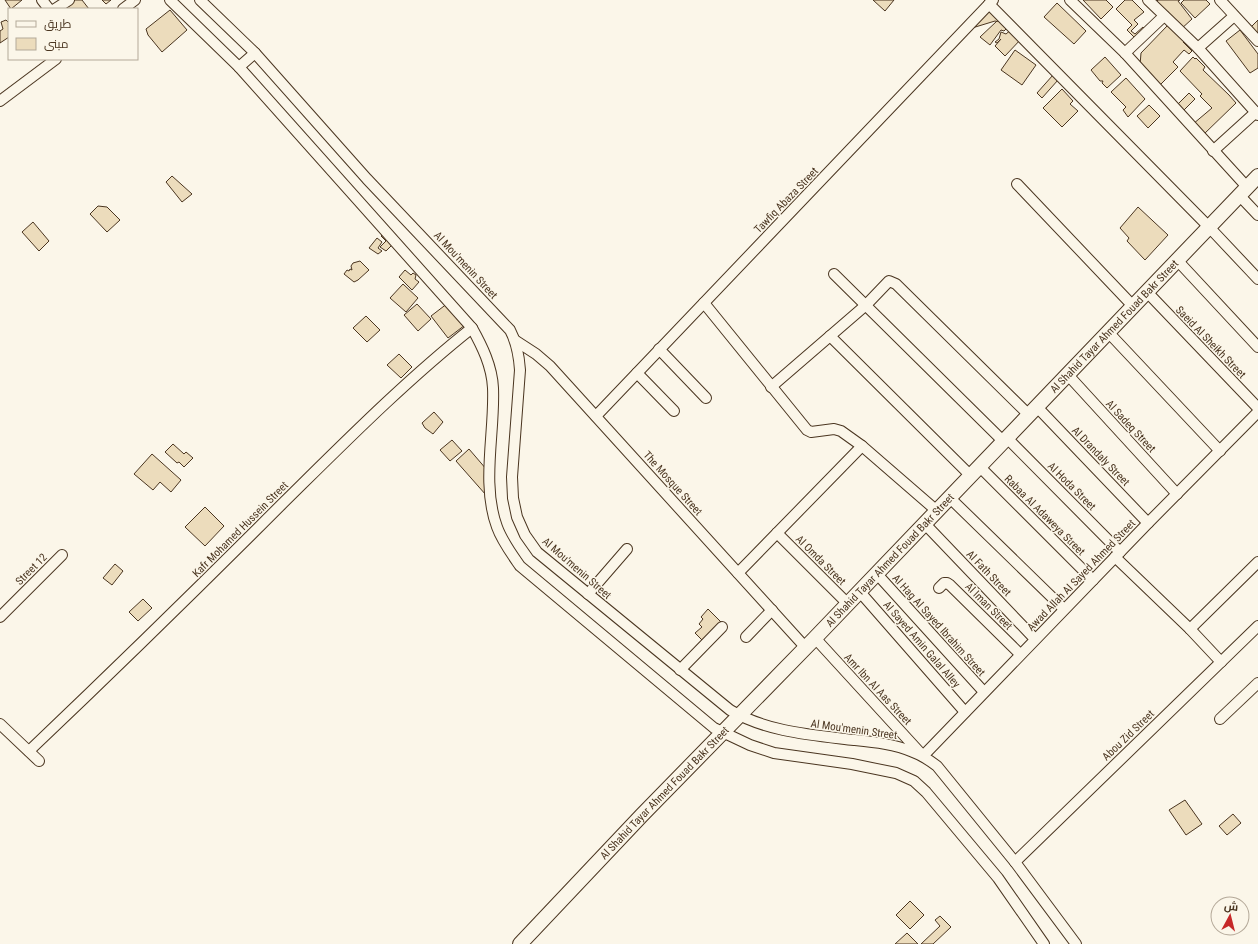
<svg xmlns="http://www.w3.org/2000/svg" width="1258" height="944" viewBox="0 0 1258 944" font-family="'Roboto Condensed',Cairo,sans-serif">
<style>
.building{fill:#ecdcbc;stroke:#4a3520}
.lines{fill:none;stroke-linecap:round;stroke-linejoin:round}
.street-casing{stroke:#4a3520;stroke-width:12}
.secondary-casing{stroke:#4a3520;stroke-width:16}
.street{stroke:#fbf6e9;stroke-width:10}
.secondary{stroke:#fbf6e9;stroke-width:14}
.labels{text-anchor:middle;stroke-width:3;stroke-linejoin:round;paint-order:stroke}
.street-label{font-size:11px;fill:#4a3520;stroke:#fbf6e9}
</style>
<rect width="100%" height="100%" fill="#fbf6e9"/>
<!-- building -->
<g class="building">
<path d="M5 0H22L11 9Z"/>
<path d="M73 0H82L89 9H61Z"/>
<path d="M102 0H111L106 4Z"/>
<path d="M873 0H894L885 11Z"/>
<path d="M1083 0H1106L1113 7 1101 19Z"/>
<path d="M1125 0H1132L1144 12 1134 20 1138 24 1131 31 1135 34 1143 27 1146 30 1136 39 1127 30 1132 25 1116 9Z"/>
<path d="M1158 0H1180L1178 1 1192 19 1180 30 1155 3Z"/>
<path d="M1184 0H1206L1210 4 1195 18 1181 3Z"/>
<path d="M1057 3 1086 31 1074 44 1044 17Z"/>
<path d="M990 8 1005 24 995 21 972 28Z"/>
<path d="M170 10 187 30 162 52 148 35 146 29Z"/>
<path d="M6 20 9 23V37L0 43V31L3 29 1 22Z"/>
<path d="M1258 20V38L1249 29Z"/>
<path d="M997 21 1000 22 1006 29 1004 31 1001 30 990 45 980 37Z"/>
<path d="M1168 25 1185 41 1183 42 1192 51 1189 54 1184 50 1173 62 1178 67 1159 86 1140 65 1141 53Z"/>
<path d="M1012 29 1022 38 1005 56 995 46 1001 39 997 43 995 42 999 39 1001 32 1006 34Z"/>
<path d="M1240 30 1258 54V68L1250 73 1226 41Z"/>
<path d="M1015 50 1036 65 1022 85 1001 70Z"/>
<path d="M1105 57 1121 75 1107 88 1102 83 1103 81H1100L1091 70Z"/>
<path d="M1193 57 1195 59 1196 58 1205 67 1203 70 1229 95 1236 103 1203 135 1193 124 1212 108 1200 96 1202 94 1180 71Z"/>
<path d="M1053 75 1058 80 1042 98 1037 93Z"/>
<path d="M1126 78 1145 99 1128 117 1123 110 1126 107 1111 92Z"/>
<path d="M1062 89 1073 101 1070 104 1078 111 1062 127 1043 108Z"/>
<path d="M1189 93 1195 99 1182 112 1176 106Z"/>
<path d="M1149 105 1160 116 1148 128 1137 116Z"/>
<path d="M172 176 192 194 182 202 166 182Z"/>
<path d="M98 206 107 207 120 220 107 232 90 214Z"/>
<path d="M1138 207 1168 235 1145 260 1127 241 1129 238 1120 228Z"/>
<path d="M33 222 49 241 39 251 22 232Z"/>
<path d="M384 233 393 244 386 251 380 247 386 241 381 236Z"/>
<path d="M377 238 382 242 378 248 382 251 378 254 369 248Z"/>
<path d="M360 261 369 270 358 280 354 282 344 274 347 270 349 271 350 269 352 270 351 266 353 263Z"/>
<path d="M405 270 411 275 413 273 416 275 415 279 419 282 412 290 399 277Z"/>
<path d="M403 284 418 298 406 312 390 298Z"/>
<path d="M448 303 465 325 448 338 431 316Z"/>
<path d="M417 304 431 319 418 331 404 315Z"/>
<path d="M366 316 380 330 367 342 353 328Z"/>
<path d="M399 354 412 367 401 378 387 365Z"/>
<path d="M434 412 443 422 433 434 425 428 422 423Z"/>
<path d="M452 440 462 451 450 461 440 450Z"/>
<path d="M173 444 184 454 186 452 193 458 184 467 179 462 177 463 165 452Z"/>
<path d="M469 449 487 470 486 495 456 461Z"/>
<path d="M152 454 181 480 171 492 160 482 153 490 134 474Z"/>
<path d="M205 507 224 526 205 546 185 527Z"/>
<path d="M115 564 123 571 112 585 103 578Z"/>
<path d="M143 599 152 608 138 621 129 612Z"/>
<path d="M708 609 722 623 704 642 695 633 702 627 699 624 703 619 701 617Z"/>
<path d="M1185 800 1202 824 1186 835 1169 810Z"/>
<path d="M1233 814 1241 823 1227 835 1219 826Z"/>
<path d="M910 901 924 915 910 929 896 915Z"/>
<path d="M940 916 951 927 933 944H921L940 926 935 920Z"/>
<path d="M907 933 918 944H895Z"/>
</g>
<g class="lines">
<defs>
<g id="street">
<path d="M42 0 49 9"/>
<path d="M170 0 239 67 472 328C482 346 492 366 493 388 495 432 481 484 497 527 502 541 511 553 520 566L714 728 750 745 774 753 852 764 896 773 914 781 926 792 998 878 1044 944"/>
<path d="M200 0 255 53 367 179 510 330C517 343 519 355 520 370L512 477 513 498 517 517 525 535 537 552 730 710C767 732 812 735 854 740 874 742 895 744 913 752 922 755 929 760 937 766L1015 862 1076 944"/>
<path d="M1070 0 1125 53 1247 187"/>
<path d="M1148 0 1198 48 1258 115"/>
<path d="M1220 0 1258 41"/>
<path d="M989 4 1209 227 1258 279"/>
<path d="M55 9 69 0"/>
<path d="M123 9 135 0"/>
<path d="M1198 48 1234 16"/>
<path d="M1125 53 1164 16"/>
<path d="M239 67 255 53"/>
<path d="M0 101 56 59"/>
<path d="M1213 151 1256 112"/>
<path d="M1017 184 1133 306"/>
<path d="M1239 195 1258 215"/>
<path d="M1177 260 1258 347"/>
<path d="M834 274 1004 442"/>
<path d="M1147 292 1258 408"/>
<path d="M704 303 807 430 811 432 834 429 841 431 862 446 937 511"/>
<path d="M1108 332 1220 451"/>
<path d="M830 336 971 476"/>
<path d="M516 341 536 354 550 366 806 648"/>
<path d="M659 349 706 398"/>
<path d="M637 373 674 411"/>
<path d="M1068 375 1177 494"/>
<path d="M771 387 866 305 889 281 896 284 1029 415"/>
<path d="M1037 407 1148 523"/>
<path d="M596 416 993 0"/>
<path d="M1007 438 1120 552"/>
<path d="M980 467 1093 580"/>
<path d="M950 498 1064 609"/>
<path d="M925 524 1035 639"/>
<path d="M777 533 848 604"/>
<path d="M1115 557 1190 629 1221 662"/>
<path d="M738 573 862 446"/>
<path d="M877 574 984 692"/>
<path d="M939 588 944 583H947L950 585 1020 654"/>
<path d="M860 592 965 712"/>
<path d="M588 594 627 549"/>
<path d="M0 617 62 555"/>
<path d="M1190 629 1258 562"/>
<path d="M746 637 772 610"/>
<path d="M815 638 923 756 1148 523 1258 412"/>
<path d="M680 670 722 627"/>
<path d="M1220 719 1258 683"/>
<path d="M0 724 39 761"/>
<path d="M29 751C113 671 197 589 280 506 342 445 404 382 472 328"/>
<path d="M1015 862 1258 626"/>
</g>
<g id="secondary">
<path id="s1" d="M520 944 642 815 815 638 1258 176"/>
</g>
</defs>
<!-- street casing -->
<use href="#street" class="street-casing"/>
<!-- secondary casing -->
<use href="#secondary" class="secondary-casing"/>
<!-- street -->
<use href="#street" class="street"/>
<!-- secondary -->
<use href="#secondary" class="secondary"/>
</g>
<g class="labels">
<!-- street labels -->
<g class="street-label">
<text transform="translate(786 200) rotate(-46)" y="4">Tawfiq Abaza Street</text>
<text transform="translate(466 265) rotate(47)" y="4">Al Mou'menin Street</text>
<text dy="4" stroke="none"><textPath href="#s1" startOffset="857">Al Shahid Tayar Ahmed Fouad Bakr Street</textPath></text>
<text transform="translate(1211 342) rotate(46)" y="4">Saeid Al Sheikh Street</text>
<text transform="translate(1131 426) rotate(47)" y="4">Al Sadeq Street</text>
<text transform="translate(1101 456) rotate(46)" y="4">Al Drandaly Street</text>
<text transform="translate(673 483) rotate(48)" y="4">The Mosque Street</text>
<text transform="translate(1072 486) rotate(45)" y="4">Al Hoda Street</text>
<text transform="translate(1045 515) rotate(45)" y="4">Rabaa Al Adaweya Street</text>
<text transform="translate(240 529) rotate(-45)" y="4">Kafr Mohamed Hussein Street</text>
<text transform="translate(821 560) rotate(45)" y="4">Al Omda Street</text>
<text dy="4" stroke="none"><textPath href="#s1" startOffset="533">Al Shahid Tayar Ahmed Fouad Bakr Street</textPath></text>
<text transform="translate(577 568) rotate(41)" y="4">Al Mou'menin Street</text>
<text transform="translate(31 569) rotate(-45)" y="4">Street 12</text>
<text transform="translate(989 573) rotate(46)" y="4">Al Fath Street</text>
<text transform="translate(1081 575) rotate(-46)" y="4">Awad Allah Al Sayed Ahmed Street</text>
<text transform="translate(989 606) rotate(45)" y="4">Al Iman Street</text>
<text transform="translate(939 625) rotate(48)" y="4">Al Hag Al Sayed Ibrahim Street</text>
<text transform="translate(922 644) rotate(49)" y="4">Al Sayed Amin Galal Alley</text>
<text transform="translate(878 689) rotate(47)" y="4">Amr Ibn Al Aas Street</text>
<text transform="translate(854 729) rotate(8)" y="4">Al Mou'menin Street</text>
<text transform="translate(1128 735) rotate(-44)" y="4">Abou Zid Street</text>
<text dy="4" stroke="none"><textPath href="#s1" startOffset="209">Al Shahid Tayar Ahmed Fouad Bakr Street</textPath></text>
</g>
</g>
<!-- legend -->
<rect x="8" y="8" width="130" height="52" fill="#fbf6e9" stroke="#b4a999"/>
<rect x="16" y="21" width="20" height="6" fill="#fbf6e9" stroke="#b4a999"/>
<text x="44" y="28" font-size="12" fill="#4a3520">طريق</text>
<rect x="16" y="38" width="20" height="12" fill="#ecdcbc" stroke="#b4a999"/>
<text x="44" y="48" font-size="12" fill="#4a3520">مبنى</text>
<!-- north arrow -->
<g transform="translate(1230 916) rotate(7)"><circle r="19" fill="#fbf6e9" stroke="#b4a999"/>
<path d="M0-3L7 15L0 10L-7 15Z" fill="#c62828"/>
<text y="-6" font-size="11" font-weight="bold" text-anchor="middle" fill="#4a3520">ش</text>
</g>
</svg>
